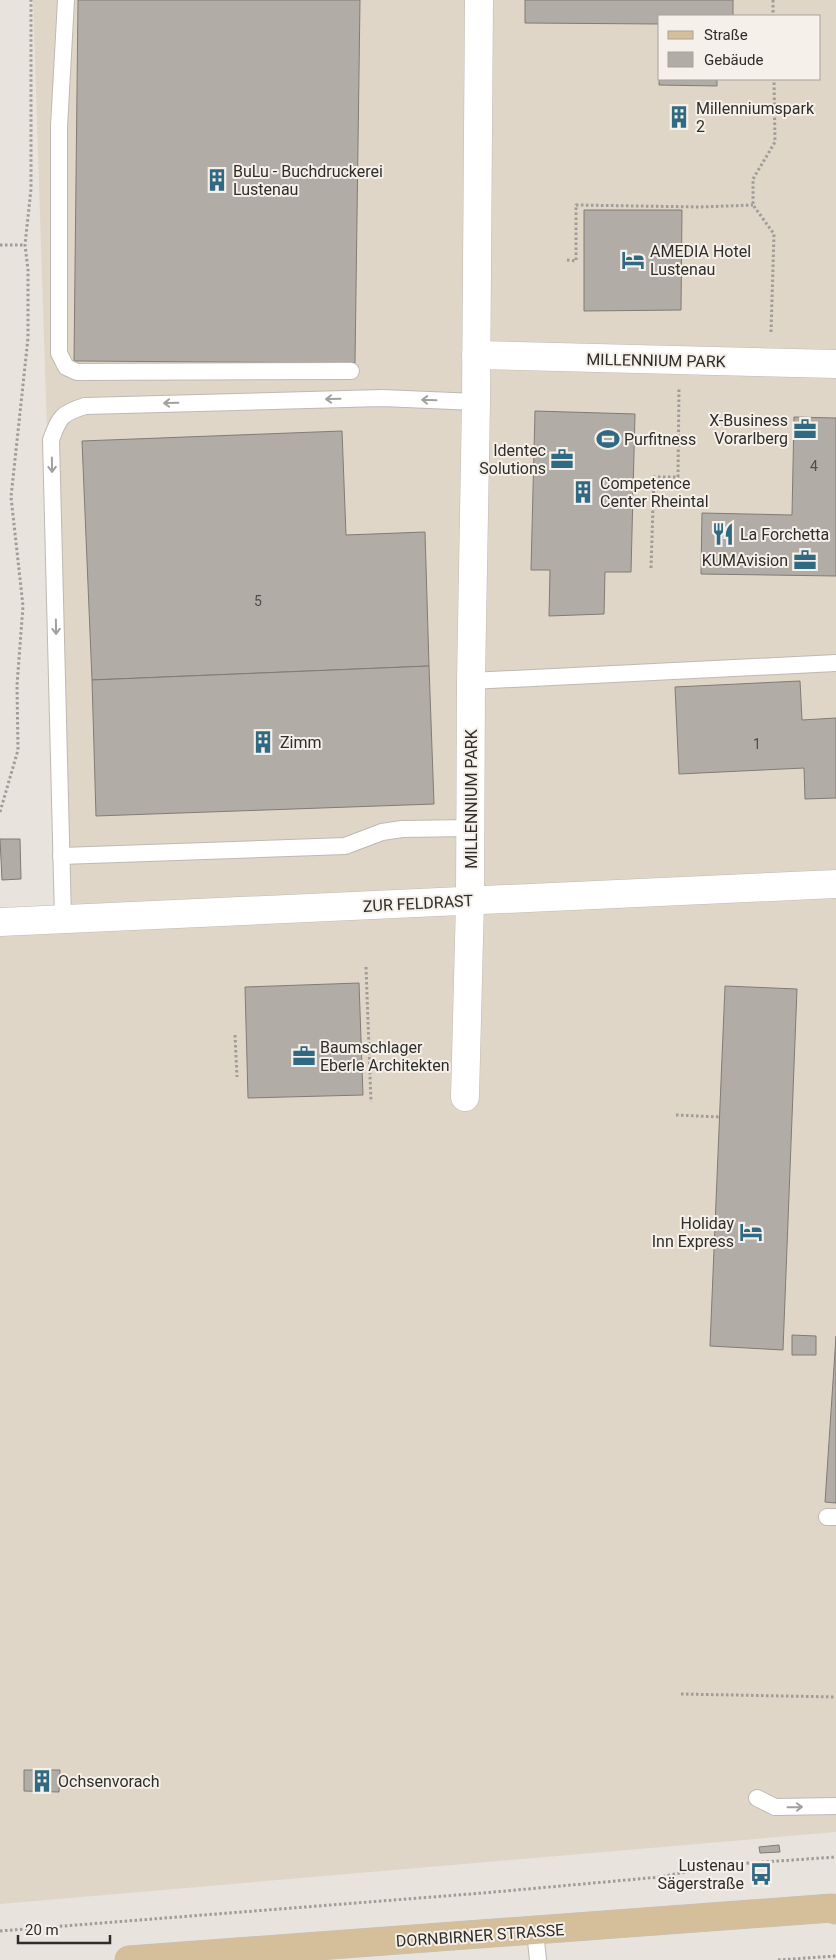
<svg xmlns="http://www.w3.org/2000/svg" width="836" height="1960" viewBox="0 0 836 1960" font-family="Roboto,sans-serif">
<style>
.built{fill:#dfd6c8;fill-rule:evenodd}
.building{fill:#b1aca5;stroke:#807c75}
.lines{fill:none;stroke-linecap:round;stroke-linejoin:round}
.lane-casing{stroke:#beb9b2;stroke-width:18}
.street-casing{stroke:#beb9b2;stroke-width:29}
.primary-casing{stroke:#c1c0bf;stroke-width:29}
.path{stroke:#a09c97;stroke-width:3;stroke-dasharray:2.5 2.5;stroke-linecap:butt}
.lane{stroke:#fff;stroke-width:16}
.street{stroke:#fff;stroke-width:28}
.primary{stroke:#d5bf9a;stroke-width:28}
.oneway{stroke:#a1a09f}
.labels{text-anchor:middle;stroke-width:4;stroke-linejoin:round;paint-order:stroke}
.number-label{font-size:14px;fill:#504d49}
.poi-label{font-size:16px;fill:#2f2d2a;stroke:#f5f0e9;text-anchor:start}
.street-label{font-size:16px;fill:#2f2d2a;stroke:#f5f0e9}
</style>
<rect width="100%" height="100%" fill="#e8e3dc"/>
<!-- built -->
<path class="built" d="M33 0H836V1832L0 1904V922L63 919ZM660 16H820V79H660Z"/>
<!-- building -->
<g class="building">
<path d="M78 0H360L355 363 74 361Z"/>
<path d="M525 0H733V16H660V24L525 23Z"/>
<path d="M660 61V79H717V86L659 85Z"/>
<path d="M676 111H682V123H677Z"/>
<path d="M584 210H682L681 310 584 311Z"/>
<path d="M535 411 635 414 631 572H605L604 614 549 616 550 570H531Z"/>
<path d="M794 417 836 418V576L701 574 702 513 792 515Z"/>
<path d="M342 431 346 535 425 532 429 666 92 680 82 441Z"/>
<path d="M429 666 434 804 96 816 92 680Z"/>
<path d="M800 681 802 720 836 718V798L805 799 804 768 679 774 675 687Z"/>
<path d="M0 839H20L21 879 2 880Z"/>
<path d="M359 983 363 1095 248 1098 245 987Z"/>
<path d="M725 986 797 989 783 1350 710 1346Z"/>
<path d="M792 1335 816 1336V1355H792Z"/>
<path d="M836 1336V1503L825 1502Z"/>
<path d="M24 1770H60L59 1792 24 1791Z"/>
<path d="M779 1845 780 1852 760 1853 759 1847Z"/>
</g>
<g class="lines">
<defs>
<g id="lane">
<path d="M66 0 59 127V353L66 367 77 372 351 371"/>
<path d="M471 681 836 663"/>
<path d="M61 856 345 846 382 832 402 829 471 828"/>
<path d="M63 919 51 440C59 417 62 413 85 406L382 398 476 402"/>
<path d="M827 1517H836"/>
<path d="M757 1798 775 1807 836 1806"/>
<path d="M535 1931 538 1960"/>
</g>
<g id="street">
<path d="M476 355 836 364"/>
<path d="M0 922 836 884"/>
<path d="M465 1097 470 901 471 681 476 402 479 0"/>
</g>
<path id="primary" d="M129 1960 832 1908 836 1910"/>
</defs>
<!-- lane casing -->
<use href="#lane" class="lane-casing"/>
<!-- street casing -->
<use href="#street" class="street-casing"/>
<!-- primary casing -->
<use href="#primary" class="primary-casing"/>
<!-- path -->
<g class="path">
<path d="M773 0V16"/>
<path d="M0 245H25"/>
<path d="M567 260 576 261V205L700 207 753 205"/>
<path d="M771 332 774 234 753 205V179L775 142 774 79"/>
<path d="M651 568 654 477H678L679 388"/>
<path d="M0 812 18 750 17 685 23 606 11 497 28 338V270L25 245 31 189V0"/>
<path d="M366 967 371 1102"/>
<path d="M235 1035 237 1077"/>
<path d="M676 1115 719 1117"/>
<path d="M681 1694 836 1697"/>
<path d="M0 1931 483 1893 660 1877 720 1865 836 1857"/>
<path d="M778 1960 836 1956"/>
</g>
<!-- lane -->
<use href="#lane" class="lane"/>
<!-- street -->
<use href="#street" class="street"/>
<!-- primary -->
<use href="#primary" class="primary"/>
</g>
<!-- one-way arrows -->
<defs><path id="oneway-shaft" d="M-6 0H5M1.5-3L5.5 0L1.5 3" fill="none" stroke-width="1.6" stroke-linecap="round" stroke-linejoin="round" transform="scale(1.25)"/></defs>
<g class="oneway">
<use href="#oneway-shaft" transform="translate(333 399) rotate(179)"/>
<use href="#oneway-shaft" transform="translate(429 400) rotate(-178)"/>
<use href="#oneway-shaft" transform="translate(171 403) rotate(179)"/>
<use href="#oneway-shaft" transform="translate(52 465) rotate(89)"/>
<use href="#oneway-shaft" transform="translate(56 627) rotate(89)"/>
<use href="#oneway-shaft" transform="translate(795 1807) rotate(-1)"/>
</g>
<!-- icons -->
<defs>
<symbol id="building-bare" viewBox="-9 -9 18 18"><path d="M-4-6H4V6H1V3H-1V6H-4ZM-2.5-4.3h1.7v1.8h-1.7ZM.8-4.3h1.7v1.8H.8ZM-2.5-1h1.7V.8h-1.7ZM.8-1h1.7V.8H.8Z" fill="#2f6982" stroke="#f5f0e9" stroke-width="2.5" paint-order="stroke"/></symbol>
<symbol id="hotel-bare" viewBox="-9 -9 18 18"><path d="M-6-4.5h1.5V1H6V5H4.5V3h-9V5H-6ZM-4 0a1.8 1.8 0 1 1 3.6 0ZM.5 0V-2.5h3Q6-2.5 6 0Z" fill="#2f6982" stroke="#f5f0e9" stroke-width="2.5" paint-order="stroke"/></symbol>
<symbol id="office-bare" viewBox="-9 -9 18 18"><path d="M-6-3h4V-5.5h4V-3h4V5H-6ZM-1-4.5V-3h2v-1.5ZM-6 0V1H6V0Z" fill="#2f6982" stroke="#f5f0e9" stroke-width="2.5" paint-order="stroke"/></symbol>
<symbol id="stadium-bare" viewBox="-9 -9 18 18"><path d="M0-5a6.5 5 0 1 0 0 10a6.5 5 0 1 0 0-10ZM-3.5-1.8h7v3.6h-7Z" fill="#2f6982" stroke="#f5f0e9" stroke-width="2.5" paint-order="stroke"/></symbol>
<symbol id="restaurant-bare" viewBox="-9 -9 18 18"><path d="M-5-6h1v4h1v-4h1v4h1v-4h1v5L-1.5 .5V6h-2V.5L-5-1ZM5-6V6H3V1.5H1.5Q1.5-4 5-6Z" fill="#2f6982" stroke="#f5f0e9" stroke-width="2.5" paint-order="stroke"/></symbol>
<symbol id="bus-bare" viewBox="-9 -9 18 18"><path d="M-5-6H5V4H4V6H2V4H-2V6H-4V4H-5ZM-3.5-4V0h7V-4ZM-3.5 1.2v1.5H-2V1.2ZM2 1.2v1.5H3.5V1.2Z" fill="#2f6982" stroke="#f5f0e9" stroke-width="2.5" paint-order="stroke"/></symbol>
</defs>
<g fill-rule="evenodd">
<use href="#building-bare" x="663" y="101" width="32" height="32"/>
<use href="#building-bare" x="201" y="164" width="32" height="32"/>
<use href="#hotel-bare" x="617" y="244" width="32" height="32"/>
<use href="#office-bare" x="789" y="413" width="32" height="32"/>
<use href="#stadium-bare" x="592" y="423" width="32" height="32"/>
<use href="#office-bare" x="546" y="443" width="32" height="32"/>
<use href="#building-bare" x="567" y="476" width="32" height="32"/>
<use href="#restaurant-bare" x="707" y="518" width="32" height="32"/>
<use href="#office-bare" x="789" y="544" width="32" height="32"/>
<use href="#building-bare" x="247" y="726" width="32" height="32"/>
<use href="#office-bare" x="288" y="1040" width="32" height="32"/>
<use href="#hotel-bare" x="735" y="1216" width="32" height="32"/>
<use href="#building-bare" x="26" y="1765" width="32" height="32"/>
<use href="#bus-bare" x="745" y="1858" width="32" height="32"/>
</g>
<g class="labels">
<!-- number labels -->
<g class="number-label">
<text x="814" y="471">4</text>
<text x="258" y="606">5</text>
<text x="757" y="749">1</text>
</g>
<!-- poi labels -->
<g class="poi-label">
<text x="696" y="114">Millenniumspark<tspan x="696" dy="18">2</tspan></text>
<text x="233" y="177">BuLu - Buchdruckerei<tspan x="233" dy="18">Lustenau</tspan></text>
<text x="650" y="257">AMEDIA Hotel<tspan x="650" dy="18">Lustenau</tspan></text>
<text x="788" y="426" text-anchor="end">X-Business<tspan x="788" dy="18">Vorarlberg</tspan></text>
<text x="624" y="445">Purfitness</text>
<text x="546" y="456" text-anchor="end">Identec<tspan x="546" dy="18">Solutions</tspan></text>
<text x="600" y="489">Competence<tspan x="600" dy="18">Center Rheintal</tspan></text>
<text x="740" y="540">La Forchetta</text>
<text x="788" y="566" text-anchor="end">KUMAvision</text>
<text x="280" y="748">Zimm</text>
<text x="320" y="1053">Baumschlager<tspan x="320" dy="18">Eberle Architekten</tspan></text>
<text x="734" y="1229" text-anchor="end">Holiday<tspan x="734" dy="18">Inn Express</tspan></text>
<text x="58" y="1787">Ochsenvorach</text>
<text x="744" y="1871" text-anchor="end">Lustenau<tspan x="744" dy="18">Sägerstraße</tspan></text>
</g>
<!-- street labels -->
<g class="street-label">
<text transform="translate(656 360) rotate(1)" y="6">MILLENNIUM PARK</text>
<text transform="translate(471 799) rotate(-90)" y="6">MILLENNIUM PARK</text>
<text transform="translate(418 903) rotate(-3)" y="6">ZUR FELDRAST</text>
<text transform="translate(480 1935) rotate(-4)" y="6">DORNBIRNER STRASSE</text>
</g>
</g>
<!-- legend -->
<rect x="658" y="15" width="162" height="65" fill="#f5f0e9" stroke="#a6a29d"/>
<rect x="668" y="31" width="25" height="8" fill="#d5bf9a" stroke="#a6a29d"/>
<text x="704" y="40" font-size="15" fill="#2f2d2a">Straße</text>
<rect x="668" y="52" width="25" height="15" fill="#b1aca5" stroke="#a6a29d"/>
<text x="704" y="65" font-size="15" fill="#2f2d2a">Gebäude</text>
<!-- scale -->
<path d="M18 1935v8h92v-8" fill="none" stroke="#2f2d2a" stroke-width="2.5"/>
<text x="25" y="1935" font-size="15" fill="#2f2d2a" stroke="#f5f0e9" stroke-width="4" paint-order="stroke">20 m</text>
</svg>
